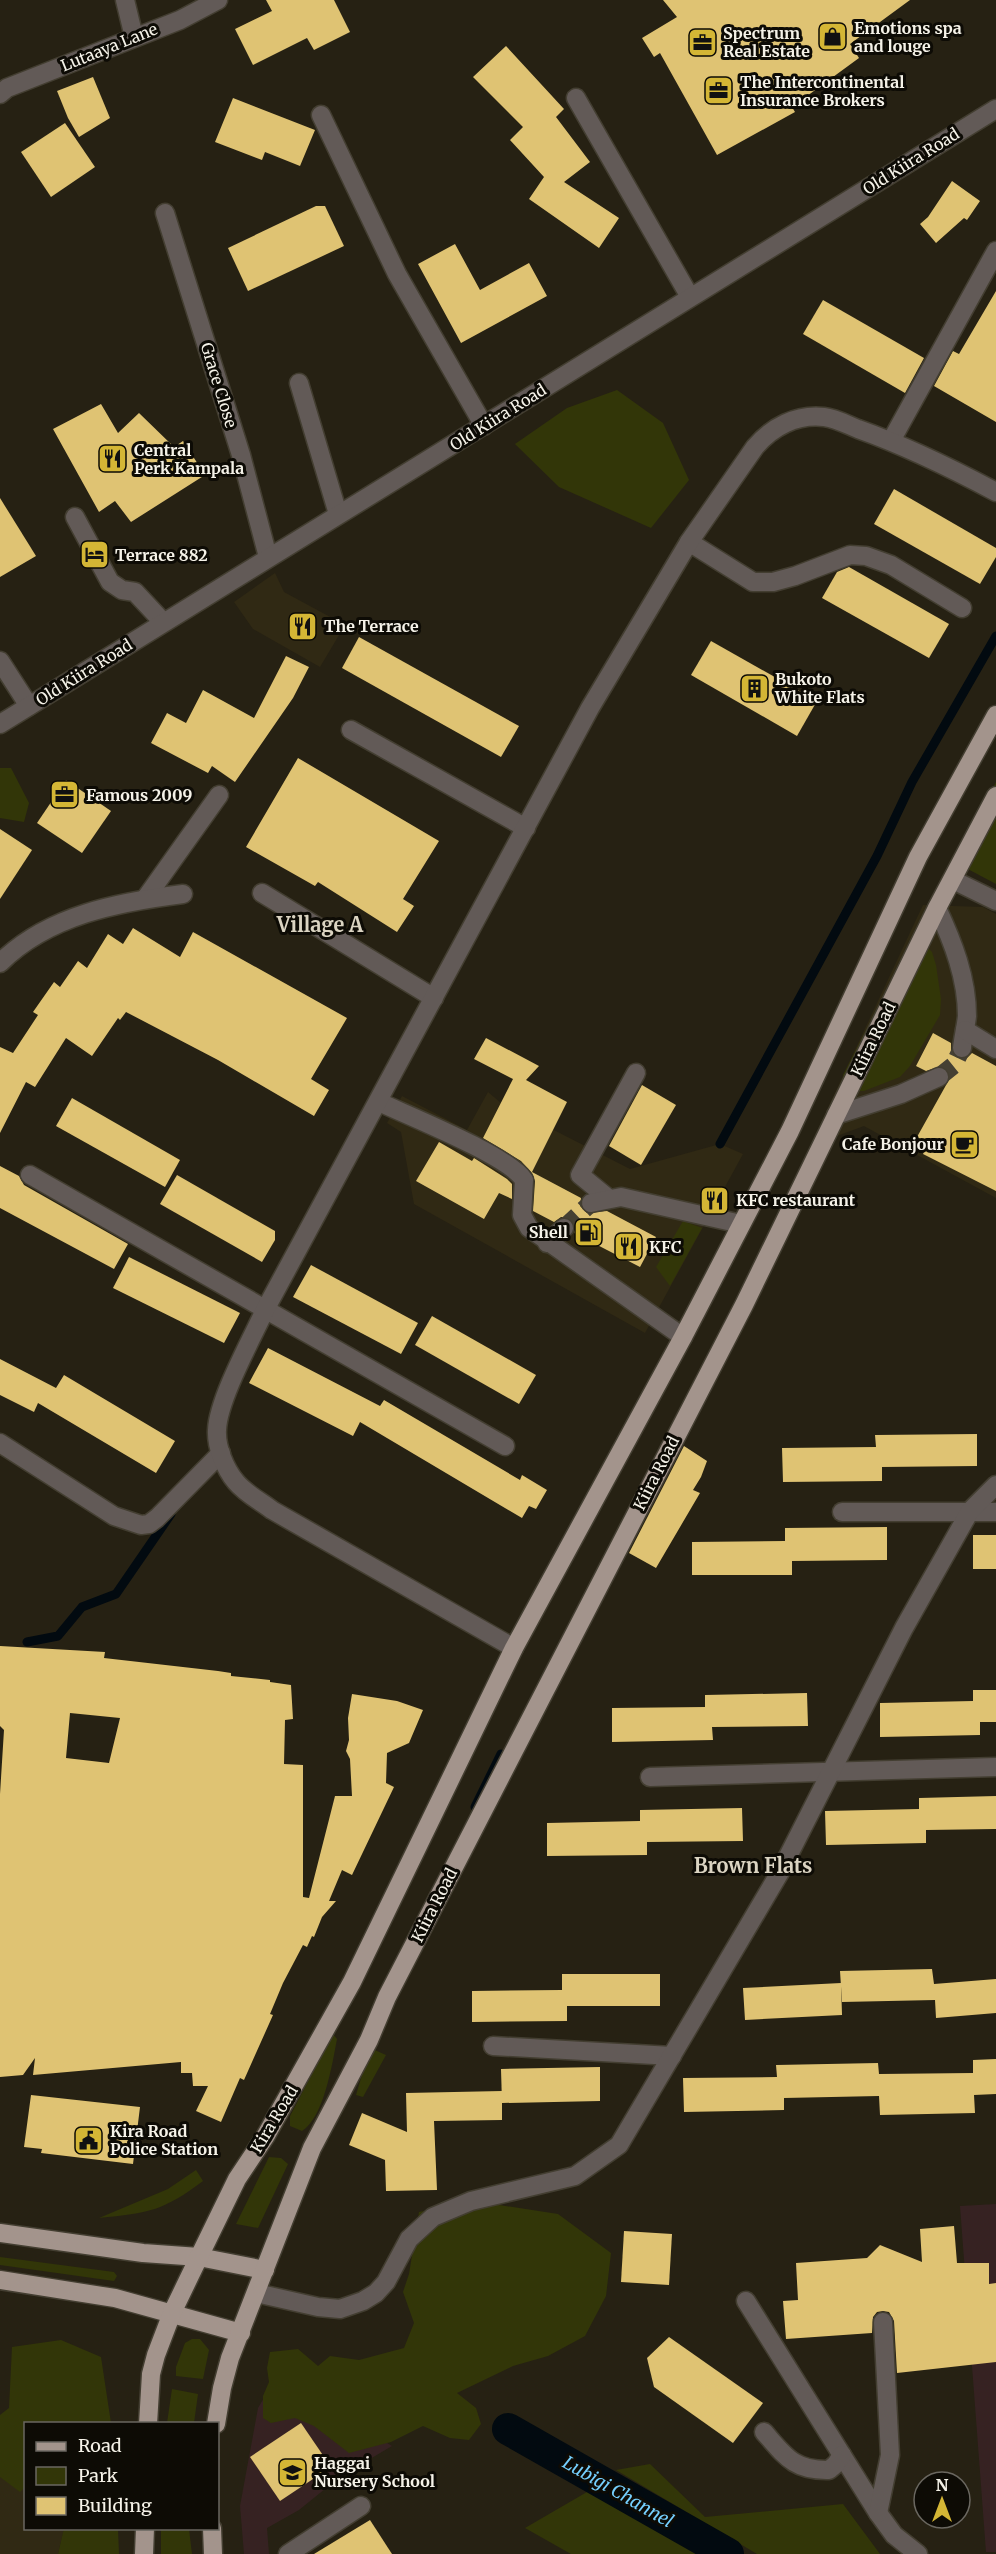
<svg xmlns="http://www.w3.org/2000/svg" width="996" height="2554" viewBox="0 0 996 2554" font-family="Merriweather,serif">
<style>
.built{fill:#302914}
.education{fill:#362222}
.green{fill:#323608}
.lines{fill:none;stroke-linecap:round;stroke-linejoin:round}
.stream{stroke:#020a10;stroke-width:9}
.canal{stroke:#020a10;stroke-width:32}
.building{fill:#dfc373;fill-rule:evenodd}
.minor-tunnel{stroke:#454033;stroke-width:18;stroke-dasharray:18 9;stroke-linecap:butt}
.minor-casing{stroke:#433e31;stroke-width:21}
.major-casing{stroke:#433e31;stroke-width:21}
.minor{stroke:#625a57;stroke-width:18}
.major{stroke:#a3948c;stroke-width:18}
.labels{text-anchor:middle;stroke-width:6;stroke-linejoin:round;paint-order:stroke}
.poi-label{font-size:16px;font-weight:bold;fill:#f5f2e8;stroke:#0d0b05;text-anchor:start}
.street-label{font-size:16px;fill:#f5f2e8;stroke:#0d0b05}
.water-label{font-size:18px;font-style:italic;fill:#75cffd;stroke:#0d0b05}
.quarter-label{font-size:20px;font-weight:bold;fill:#dbd4c2;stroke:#0d0b05}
</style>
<rect width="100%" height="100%" fill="#262113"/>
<!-- built -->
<g class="built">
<path d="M275 573 284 592 345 625 320 667 253 629 234 602Z"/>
<path d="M923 905 983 907 996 914V1198L864 1126 810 1146Z"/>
<path d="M488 1092 501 1103 630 1169 720 1144 743 1154 645 1333 414 1204 401 1132 387 1123 402 1096 467 1130Z"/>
<path d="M0 2434 25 2438 26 2528 64 2529 58 2554H0Z"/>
</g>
<!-- education -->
<g class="education">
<path d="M996 2204V2552H986L960 2206Z"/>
<path d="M277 2376 392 2446 341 2476 299 2510 267 2528 269 2554H244L240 2506 258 2408Z"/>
</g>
<!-- green -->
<g class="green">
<path d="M617 390 663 423 689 480 651 528 559 487 515 444 567 408Z"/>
<path d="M0 768H11L29 803 24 822 0 818Z"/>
<path d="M996 782V884L964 867 962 847Z"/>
<path d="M927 947 932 952 936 965 941 999 940 1015 910 1066 900 1077 864 1091H853L845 1085 843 1075 903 957Z"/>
<path d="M683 1221 702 1228 670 1286 656 1267Z"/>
<path d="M333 2034 337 2039C332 2065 324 2117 302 2131L290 2126V2116Z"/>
<path d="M370 2048 386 2055 363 2097 356 2095Z"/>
<path d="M269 2157 281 2158 288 2164 258 2228 236 2224Z"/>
<path d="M196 2170 203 2181C163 2211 149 2213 99 2218L168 2189Z"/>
<path d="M459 2204 499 2205 558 2214 611 2253 606 2296 585 2336 548 2356 513 2366 457 2393 476 2408 481 2424 469 2440 450 2438 423 2426 391 2442 349 2453 314 2426 295 2418 271 2423 263 2418V2396L269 2382 267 2368 270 2352 298 2349 318 2366 330 2356 359 2360 404 2348 414 2323 403 2292 409 2274 419 2212Z"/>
<path d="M0 2257 114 2272 117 2276 114 2281 0 2265Z"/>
<path d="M192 2339H200L209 2350 203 2379 176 2376V2367L185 2343Z"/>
<path d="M61 2340 101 2357 111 2423 26 2424 25 2487 20 2492 0 2477V2415L9 2408 12 2347Z"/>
<path d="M172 2389 198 2394 194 2423H167Z"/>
<path d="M650 2464 705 2517 843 2504 880 2554H757L616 2470Z"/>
<path d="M587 2492 700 2554H571L525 2528Z"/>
<path d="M64 2528 118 2529 119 2554H58Z"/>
<path d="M161 2529H189L192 2554H161Z"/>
</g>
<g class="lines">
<!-- stream -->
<g class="stream">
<path d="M720 1144 877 856 912 782 996 636"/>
<path d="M27 1642 58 1636 82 1607 116 1594 171 1514"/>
<path d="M475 1807 501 1754"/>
</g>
<!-- canal -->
<path class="canal" d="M508 2429 728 2554"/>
</g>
<!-- building -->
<g class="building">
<path d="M266 0H334L350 32 314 50 307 38 253 65 235 29 272 11Z"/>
<path d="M663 0H910L850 44 859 58 792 107 795 112 717 155 660 53 654 57 642 38 677 17Z"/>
<path d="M506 46 564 109 556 117 590 162 564 182 619 218 599 248 529 199 544 177 510 140 523 127 473 77Z"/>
<path d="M93 77 110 118 79 137 68 118 57 91Z"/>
<path d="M233 98 315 130 300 166 265 152 262 160 215 142Z"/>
<path d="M65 123 95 167 51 197 21 152Z"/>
<path d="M952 181 980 201 967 220 964 218 936 243 920 224 928 217Z"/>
<path d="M316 206H325L344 246 248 291 228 248Z"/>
<path d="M455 244 480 290 529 263 547 296 461 343 418 264Z"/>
<path d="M996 291V422L934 386 953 351 959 354Z"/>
<path d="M823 300 924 358 905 393 803 334Z"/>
<path d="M101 404 118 433 139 413 174 447 183 441 205 475 131 522 115 501 99 512 53 429Z"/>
<path d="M894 489 996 548V557L980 584 874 524Z"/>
<path d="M0 498 36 556 0 577Z"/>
<path d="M849 567 949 624 929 658 822 598 837 572Z"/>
<path d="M359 637 519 726 501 757 342 668Z"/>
<path d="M711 641 817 701 797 736 691 675Z"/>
<path d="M286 656 309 667 293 698 235 782 212 766 208 773 151 743 167 713 186 723 203 690 254 718Z"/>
<path d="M298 758 439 841 403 899 414 906 397 932 318 882 315 886 246 847Z"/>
<path d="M66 780 111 811 82 853 37 823Z"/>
<path d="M0 829 32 850 0 899Z"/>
<path d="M133 928 180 957 193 932 347 1018 311 1079 329 1090 314 1116 218 1060 126 1012 120 1020 118 1018 92 1056 66 1038 35 1087 26 1082 0 1133V1047L13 1053 38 1015 33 1012 54 982 60 987 78 961 87 968 108 934 123 944Z"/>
<path d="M933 1033 951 1043V1052L956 1057 966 1059 972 1053 996 1066V1191L923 1154 928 1143 917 1137 950 1078 949 1072 941 1066 926 1071 916 1066Z"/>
<path d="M486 1038 539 1066 526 1080 567 1102 532 1172 581 1198 580 1206 587 1213 607 1211 656 1237 640 1267 574 1233 575 1225 568 1218 561 1217 554 1222 533 1211 535 1181 532 1173 521 1161 483 1138 513 1079 474 1059Z"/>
<path d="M642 1085 676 1105 641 1165 609 1146Z"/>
<path d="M72 1098 180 1160 165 1187 56 1126Z"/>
<path d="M439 1142 472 1161 474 1158 507 1179 512 1184V1199L499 1193 484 1219 416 1181Z"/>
<path d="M0 1166 19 1176 24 1185 128 1244 114 1269 0 1208Z"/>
<path d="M177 1175 275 1231V1240L262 1262 160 1204Z"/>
<path d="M129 1257 240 1313 224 1343 113 1288Z"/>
<path d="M311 1265 418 1323 401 1354 293 1297Z"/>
<path d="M432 1316 536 1375 519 1404 415 1345Z"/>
<path d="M268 1348 380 1406 384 1400 520 1480 522 1475 547 1490 536 1509 529 1506 522 1518 360 1422 353 1436 249 1383Z"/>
<path d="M0 1359 56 1388 64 1375 175 1441 156 1473 38 1403 34 1412 0 1395Z"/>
<path d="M977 1434V1466L882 1467V1481L783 1482 782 1448 876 1447 875 1435Z"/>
<path d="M684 1446 707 1461 701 1477 693 1490 700 1493 656 1568 629 1553Z"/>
<path d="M887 1527V1560L792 1561V1575H692V1542L785 1541V1528Z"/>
<rect x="973" y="1535" width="23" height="34"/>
<path d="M0 1646 105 1652 104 1658 218 1671 231 1673V1676L270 1680V1682L291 1685 293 1719 285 1720 284 1764 303 1765V1897L309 1898 335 1796H352L350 1759 346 1751 349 1740 348 1718 352 1694 397 1701 423 1710 409 1743 387 1753 386 1783 394 1787 352 1875 342 1870 329 1901H336L322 1917 314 1937 312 1936 307 1947 303 1945 283 1983 270 2014 273 2015 244 2080 240 2078 221 2122 196 2111 208 2086H193L192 2073H181V2062L33 2075 35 2058 23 2075 0 2077V1794L4 1730 0 1726ZM70 1713 120 1718 109 1763 66 1758Z"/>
<path d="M973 1690H996V1722H980V1735L880 1737V1703L973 1701Z"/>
<path d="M807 1693 808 1726 712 1727 713 1740 612 1742V1708L705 1707V1695Z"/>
<path d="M996 1796V1829L926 1830V1843L826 1845 825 1811 919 1809V1798Z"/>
<path d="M742 1808 743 1841 647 1842V1855L547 1856V1823L640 1821V1810Z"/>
<path d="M932 1969 934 1984 996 1979V2013L936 2018 935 2000 842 2002 840 1971Z"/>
<path d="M562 1974H660V2006H567V2021L472 2022V1991L562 1990Z"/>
<path d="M841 1983 842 2015 745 2020 743 1988Z"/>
<path d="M996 2059V2094L974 2095 975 2113 880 2115 879 2096 784 2098V2110L684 2112 683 2078 777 2077 776 2065 878 2063 879 2074 973 2073V2060Z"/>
<path d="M600 2067V2101L502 2103 501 2069Z"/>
<path d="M502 2091V2120L434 2121 437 2190 386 2191 385 2160 349 2145 362 2113 407 2132 406 2093Z"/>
<path d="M31 2095 140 2107 133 2164 41 2153 42 2149 24 2147Z"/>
<path d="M954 2226 957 2263H989V2284L996 2283V2362L897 2373 894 2321 889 2312 883 2311 877 2312 873 2317 872 2333 786 2339 783 2301 798 2300 796 2263 867 2258 880 2245 922 2262 920 2229Z"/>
<path d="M624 2231 672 2234 669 2285 621 2282Z"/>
<path d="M669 2337 763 2403 733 2443 654 2387 647 2358Z"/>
<path d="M301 2423 331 2467 280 2501 250 2457Z"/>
<path d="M370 2520 392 2554H314Z"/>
</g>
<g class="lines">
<!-- minor-tunnel -->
<g class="minor-tunnel">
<path d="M939 1077 954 1065 962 1048"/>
<path d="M564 1228 591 1203"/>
</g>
<defs>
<g id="minor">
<path d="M125 0 134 37"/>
<path d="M0 94 7 88 180 20 218 0"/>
<path d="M576 98 690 297"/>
<path d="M321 115 397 274 484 426"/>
<path d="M165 213 241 455 268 557"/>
<path d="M299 383 338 514"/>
<path d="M891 441 996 251"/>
<path d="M75 517 110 582 122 590 135 592 163 622"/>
<path d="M689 542 753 582H773L795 576 850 555 866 556 891 565 962 608"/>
<path d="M0 661 29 706"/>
<path d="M0 724 996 109"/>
<path d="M351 730 526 828"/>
<path d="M953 880 996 901"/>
<path d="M262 893 434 998"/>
<path d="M145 899 219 795"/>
<path d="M937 908C953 942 967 978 967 1016 966 1026 963 1038 962 1048"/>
<path d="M0 963C48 915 119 902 183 894"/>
<path d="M965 1030 996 1049"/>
<path d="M379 1102C409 1116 509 1156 524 1180L522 1215 529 1228 683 1337"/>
<path d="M836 1115 901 1094 939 1077"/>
<path d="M30 1175 505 1446"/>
<path d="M608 1198 580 1175 636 1073"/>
<path d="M591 1203 621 1197 741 1224"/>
<path d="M547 1243 564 1228"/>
<path d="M0 1443 114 1516 141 1525 149 1524 157 1518 221 1453"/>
<path d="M842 1512H996"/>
<path d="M514 1648 272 1510C260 1501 245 1493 236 1482 225 1469 216 1447 217 1430 218 1400 251 1340 265 1310L590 708 689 542 755 447C772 427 796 414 824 417 835 418 848 425 858 429 906 446 951 468 996 492"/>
<path d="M650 1777 996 1767"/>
<path d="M493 2046 672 2056"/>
<path d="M256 2293 318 2307 340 2309 363 2301 376 2293 386 2282 409 2239 433 2217 471 2201 575 2176 619 2145 779 1874 904 1628 970 1511 996 1485"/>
<path d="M746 2301 878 2513 894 2535 918 2554"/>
<path d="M764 2432C785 2456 794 2471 829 2470L836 2464 842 2455"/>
<path d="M878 2513 890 2455 883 2322"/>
<path d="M288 2554 361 2506"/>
</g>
<g id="major">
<path d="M0 2233 143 2253 199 2257 265 2270"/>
<path d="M0 2280 115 2298 241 2333"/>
<path d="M148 2424 151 2374 156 2355 172 2313 199 2257 237 2179 265 2137 352 1982 514 1648 683 1337 790 1131 918 857 996 715"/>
<path d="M216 2424 222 2388 230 2358 312 2148 369 2040 387 1997 744 1305 937 908 996 796"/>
<path d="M212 2528 213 2554"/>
<path d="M144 2554 145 2528"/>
</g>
</defs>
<!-- minor casing -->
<use href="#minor" class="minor-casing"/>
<!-- major casing -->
<use href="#major" class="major-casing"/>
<!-- minor -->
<use href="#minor" class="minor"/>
<!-- major -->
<use href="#major" class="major"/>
</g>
<!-- icons -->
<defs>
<symbol id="shop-square" viewBox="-11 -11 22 22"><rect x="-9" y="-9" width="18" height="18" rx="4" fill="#d4b635" stroke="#0d0b05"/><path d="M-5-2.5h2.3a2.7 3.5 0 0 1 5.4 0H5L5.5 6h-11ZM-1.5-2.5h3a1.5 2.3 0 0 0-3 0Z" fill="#111"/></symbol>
<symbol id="office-square" viewBox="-11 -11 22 22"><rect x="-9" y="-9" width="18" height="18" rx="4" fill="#d4b635" stroke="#0d0b05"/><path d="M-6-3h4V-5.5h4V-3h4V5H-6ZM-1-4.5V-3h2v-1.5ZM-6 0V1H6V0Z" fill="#111"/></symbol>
<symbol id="restaurant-square" viewBox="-11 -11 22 22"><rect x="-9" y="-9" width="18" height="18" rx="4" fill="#d4b635" stroke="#0d0b05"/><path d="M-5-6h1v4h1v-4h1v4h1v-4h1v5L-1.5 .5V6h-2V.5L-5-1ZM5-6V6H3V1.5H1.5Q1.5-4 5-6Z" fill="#111"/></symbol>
<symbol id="hotel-square" viewBox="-11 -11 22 22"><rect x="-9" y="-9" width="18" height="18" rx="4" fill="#d4b635" stroke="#0d0b05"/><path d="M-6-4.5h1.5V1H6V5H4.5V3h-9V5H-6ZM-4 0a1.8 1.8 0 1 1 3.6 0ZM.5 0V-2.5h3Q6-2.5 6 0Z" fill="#111"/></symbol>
<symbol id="building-square" viewBox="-11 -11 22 22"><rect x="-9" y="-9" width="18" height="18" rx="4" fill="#d4b635" stroke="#0d0b05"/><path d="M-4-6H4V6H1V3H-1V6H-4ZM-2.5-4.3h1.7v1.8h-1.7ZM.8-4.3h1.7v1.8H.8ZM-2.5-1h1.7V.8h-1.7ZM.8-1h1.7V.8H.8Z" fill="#111"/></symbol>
<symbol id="cafe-square" viewBox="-11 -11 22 22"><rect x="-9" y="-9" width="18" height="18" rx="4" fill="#d4b635" stroke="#0d0b05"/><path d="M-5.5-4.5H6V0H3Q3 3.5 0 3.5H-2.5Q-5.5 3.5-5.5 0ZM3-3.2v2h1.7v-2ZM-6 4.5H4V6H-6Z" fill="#111"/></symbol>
<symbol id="fuel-square" viewBox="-11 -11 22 22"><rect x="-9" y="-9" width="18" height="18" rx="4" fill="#d4b635" stroke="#0d0b05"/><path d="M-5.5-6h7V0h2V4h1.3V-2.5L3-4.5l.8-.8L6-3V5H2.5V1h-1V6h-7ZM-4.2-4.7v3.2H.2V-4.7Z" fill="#111"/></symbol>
<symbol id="civic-square" viewBox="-11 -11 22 22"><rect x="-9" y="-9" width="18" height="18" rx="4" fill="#d4b635" stroke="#0d0b05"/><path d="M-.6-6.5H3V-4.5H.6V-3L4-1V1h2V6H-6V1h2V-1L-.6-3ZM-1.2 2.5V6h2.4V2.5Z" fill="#111"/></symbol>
<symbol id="school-square" viewBox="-11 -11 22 22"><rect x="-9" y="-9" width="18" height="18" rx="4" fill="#d4b635" stroke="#0d0b05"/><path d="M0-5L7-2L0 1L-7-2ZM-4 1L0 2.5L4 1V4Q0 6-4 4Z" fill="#111"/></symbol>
</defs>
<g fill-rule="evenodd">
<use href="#shop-square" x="816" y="20" width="33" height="33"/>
<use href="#office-square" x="686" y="26" width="33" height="33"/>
<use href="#office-square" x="702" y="74" width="33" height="33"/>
<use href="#restaurant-square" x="96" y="442" width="33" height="33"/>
<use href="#hotel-square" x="78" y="538" width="33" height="33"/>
<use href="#restaurant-square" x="286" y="610" width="33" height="33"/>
<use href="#building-square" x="738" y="672" width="33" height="33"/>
<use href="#office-square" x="48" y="778" width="33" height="33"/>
<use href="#cafe-square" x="948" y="1128" width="33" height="33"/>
<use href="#restaurant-square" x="698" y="1184" width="33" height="33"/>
<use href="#fuel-square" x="572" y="1216" width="33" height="33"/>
<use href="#restaurant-square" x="612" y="1230" width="33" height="33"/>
<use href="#civic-square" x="72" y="2124" width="33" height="33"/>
<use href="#school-square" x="276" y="2456" width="33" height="33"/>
</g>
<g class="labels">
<!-- poi labels -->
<g class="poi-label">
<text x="854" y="34">Emotions spa<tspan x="854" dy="18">and louge</tspan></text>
<text x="723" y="39">Spectrum<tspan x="723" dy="18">Real Estate</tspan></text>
<text x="740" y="88">The Intercontinental<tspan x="740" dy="18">Insurance Brokers</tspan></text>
<text x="134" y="456">Central<tspan x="134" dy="18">Perk Kampala</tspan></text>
<text x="115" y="561">Terrace 882</text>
<text x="324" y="632">The Terrace</text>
<text x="775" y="685">Bukoto<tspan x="775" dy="18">White Flats</tspan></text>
<text x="86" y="801">Famous 2009</text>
<text x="944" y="1150" text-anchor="end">Cafe Bonjour</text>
<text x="736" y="1206">KFC restaurant</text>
<text x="568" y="1238" text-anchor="end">Shell</text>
<text x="649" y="1253">KFC</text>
<text x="110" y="2137">Kira Road<tspan x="110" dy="18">Police Station</tspan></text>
<text x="314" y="2469">Haggai<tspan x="314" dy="18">Nursery School</tspan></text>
</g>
<!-- street labels -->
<g class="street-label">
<text transform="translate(109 47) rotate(-22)" y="6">Lutaaya Lane</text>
<text transform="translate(911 161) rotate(-32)" y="6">Old Kiira Road</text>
<text transform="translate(219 385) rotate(73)" y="6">Grace Close</text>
<text transform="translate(498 417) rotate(-32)" y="6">Old Kiira Road</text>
<text transform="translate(84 672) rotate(-32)" y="6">Old Kiira Road</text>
<text transform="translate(873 1039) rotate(-64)" y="6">Kiira Road</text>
<text transform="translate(656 1473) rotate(-63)" y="6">Kiira Road</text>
<text transform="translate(434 1905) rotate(-63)" y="6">Kiira Road</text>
<text transform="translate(274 2119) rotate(-59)" y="6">Kira Road</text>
</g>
<!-- water labels -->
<g class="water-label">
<text transform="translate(618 2492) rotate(30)" y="6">Lubigi Channel</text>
</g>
<!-- quarter labels -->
<g class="quarter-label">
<text x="320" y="932">Village A</text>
<text x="753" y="1873">Brown Flats</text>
</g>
</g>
<!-- legend -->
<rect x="24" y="2422" width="195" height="108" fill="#0d0b05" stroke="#6a6760" stroke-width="1.5"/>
<rect x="36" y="2442" width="30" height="9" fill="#a3948c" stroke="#6a6760" stroke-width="1.5"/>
<text x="78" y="2452" font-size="18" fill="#f5f2e8">Road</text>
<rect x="36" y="2467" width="30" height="18" fill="#323608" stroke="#6a6760" stroke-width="1.5"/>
<text x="78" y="2482" font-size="18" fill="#f5f2e8">Park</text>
<rect x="36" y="2497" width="30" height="18" fill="#dfc373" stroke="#6a6760" stroke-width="1.5"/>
<text x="78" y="2512" font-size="18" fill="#f5f2e8">Building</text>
<!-- north arrow -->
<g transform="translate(942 2500)"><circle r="28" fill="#0d0b05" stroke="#6a6760" stroke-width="1.5"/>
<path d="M0-4.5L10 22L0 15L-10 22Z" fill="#d4b635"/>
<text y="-9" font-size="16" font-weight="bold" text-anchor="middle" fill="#f5f2e8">N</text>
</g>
</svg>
